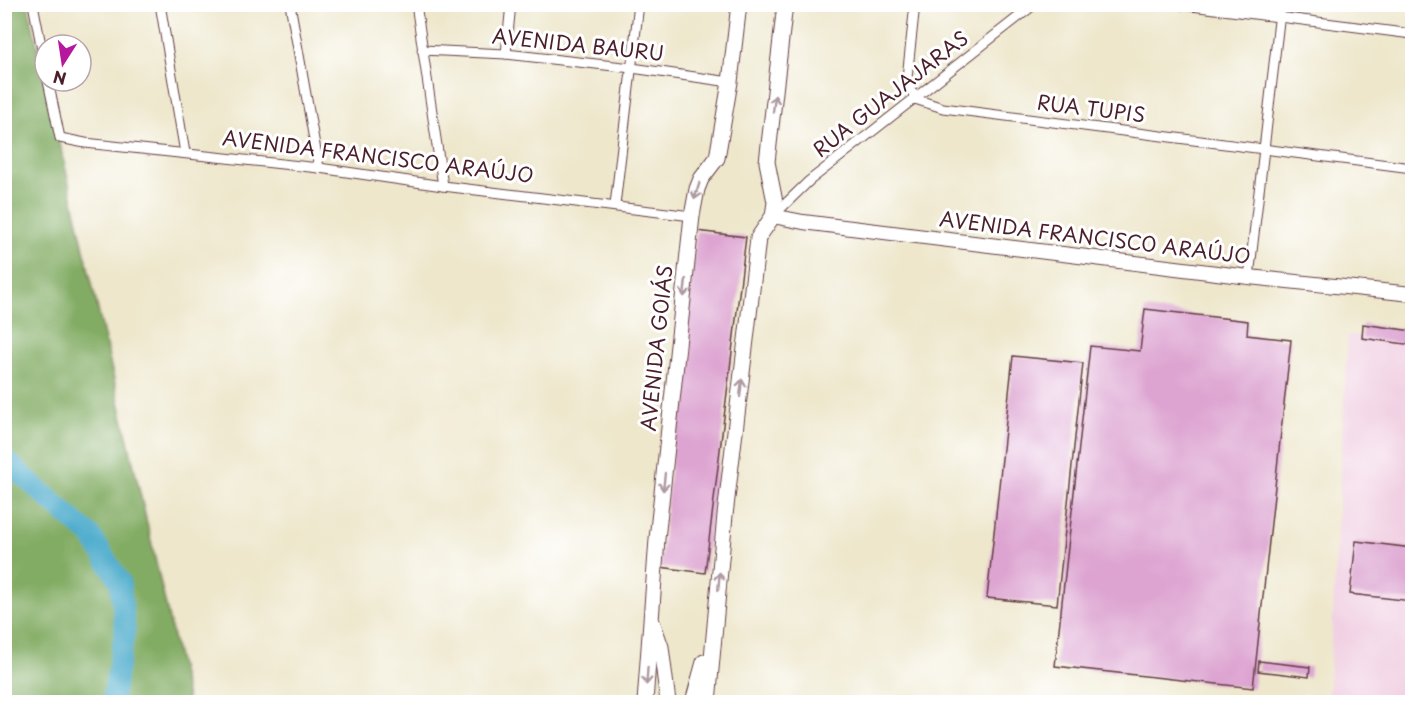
<svg xmlns="http://www.w3.org/2000/svg" width="1417" height="707" viewBox="0 0 1417 707" font-family="'Playpen Sans',sans-serif">
<style>
.built{fill:#f1d0e3}
.forest{fill:#82ac63;stroke:#666647;stroke-width:1.5}
.lines{fill:none;stroke-linecap:round;stroke-linejoin:round}
.river{stroke:#4daccc;stroke-width:21}
.building{fill:#dda4d1}
.street-casing{stroke:#633d43;stroke-width:11}
.secondary-casing{stroke:#633d43;stroke-width:16}
.primary-casing{stroke:#633d43;stroke-width:17}
.street{stroke:#fff;stroke-width:9}
.secondary{stroke:#fff;stroke-width:14}
.primary{stroke:#fff;stroke-width:15}
.oneway{stroke:#ae9aa0}
.labels{text-anchor:middle;stroke-width:6;stroke-linejoin:round;paint-order:stroke}
.street-label{font-size:20px;fill:#4a1f2b;stroke:#fff}
</style>
<rect width="100%" height="100%" fill="#fff"/>
<filter id="ink" filterUnits="userSpaceOnUse"><feTurbulence type="fractalNoise" baseFrequency=".0167" numOctaves="2"/><feDisplacementMap in="SourceGraphic" scale="12" xChannelSelector="R" yChannelSelector="G"/><feConvolveMatrix kernelMatrix="1 2 1 2 8 2 1 2 1" color-interpolation-filters="sRGB"/></filter>
<filter id="wash" filterUnits="userSpaceOnUse"><feTurbulence type="fractalNoise" baseFrequency=".008" numOctaves="4" result="noise"/><feDisplacementMap in="SourceGraphic" scale="24" xChannelSelector="R" yChannelSelector="G"/><feGaussianBlur stdDeviation="1.35" result="paint"/><feColorMatrix in="noise" values="0 0 0 0 0 0 0 0 0 0 0 0 0 0 0 0 0 1.4 0 .05"/><feComposite in="paint" operator="in"/></filter>
<g filter="url(#wash)">
<rect width="100%" height="100%" fill="#eee7cc"/>
<!-- built -->
<path class="built" d="M1348 335 1412 341V702H1328Z"/>
<!-- forest -->
<path class="forest" d="M4 5H28L188 702H5Z"/>
<g class="lines">
<!-- river -->
<path class="river" d="M4 459 91 536 120 582 125 630 112 702"/>
</g>
<g id="blocks">
<!-- building -->
<g class="building">
<path d="M696 231 746 237 705 573 660 567Z"/>
<path d="M1145 309 1248 321 1247 335 1291 340 1253 688 1055 666 1090 346 1140 351Z"/>
<path d="M1363 324 1412 331V345L1362 338Z"/>
<path d="M1013 356 1083 363 1057 605 987 598Z"/>
<path d="M1356 541 1412 548V601L1350 594Z"/>
<path d="M1259 661 1310 667 1309 677 1258 671Z"/>
</g>
</g>
</g>
<g filter="url(#ink)">
<use href="#blocks" fill-opacity="0" stroke="#633d43" stroke-width="1.5"/>
<g class="lines">
<defs>
<g id="street">
<path d="M33 4 45 65"/>
<path d="M160 4 185 153"/>
<path d="M290 4 319 168"/>
<path d="M416 4 443 186"/>
<path d="M915 4 907 78 915 99"/>
<path d="M1176 4 1412 34"/>
<path d="M422 50 506 54 632 68 730 82"/>
<path d="M506 54 511 4"/>
<path d="M48 81 60 138 85 143 319 168 443 186 692 216"/>
<path d="M915 99 943 108 1412 168"/>
<path d="M615 205 639 4"/>
<path d="M775 214 809 181 1035 4"/>
<path d="M1249 277 1281 4"/>
</g>
<path id="secondary" d="M773 216 803 222 1249 277 1412 294"/>
<g id="primary">
<path d="M653 624 661 647 668 702"/>
<path d="M645 702 657 539 692 216 697 189 701 179 717 158 730 82 739 4"/>
<path d="M693 702 704 662"/>
<path d="M708 702 725 515 756 256 758 238 773 216 775 202 767 162 785 4"/>
</g>
</defs>
<!-- street casing -->
<use href="#street" class="street-casing"/>
<!-- secondary casing -->
<use href="#secondary" class="secondary-casing"/>
<!-- primary casing -->
<use href="#primary" class="primary-casing"/>
<!-- street -->
<use href="#street" class="street"/>
<!-- secondary -->
<use href="#secondary" class="secondary"/>
<!-- primary -->
<use href="#primary" class="primary"/>
</g>
<!-- one-way arrows -->
<defs><path id="oneway-shaft" d="M-6 0H5M1.5-3L5.5 0L1.5 3" fill="none" stroke-width="1.6" stroke-linecap="round" stroke-linejoin="round" transform="scale(1.5)"/></defs>
<g class="oneway">
<use href="#oneway-shaft" transform="translate(774 104) rotate(-83)"/>
<use href="#oneway-shaft" transform="translate(697 191) rotate(107)"/>
<use href="#oneway-shaft" transform="translate(685 288) rotate(96)"/>
<use href="#oneway-shaft" transform="translate(741 388) rotate(-84)"/>
<use href="#oneway-shaft" transform="translate(664 482) rotate(96)"/>
<use href="#oneway-shaft" transform="translate(719 581) rotate(-85)"/>
<use href="#oneway-shaft" transform="translate(647 676) rotate(94)"/>
</g>
</g>
<g class="labels">
<!-- street labels -->
<g class="street-label">
<text transform="translate(578 45) rotate(6)" y="7">AVENIDA BAURU</text>
<text transform="translate(891 94) rotate(-38)" y="7">RUA GUAJAJARAS</text>
<text transform="translate(1091 109) rotate(7)" y="7">RUA TUPIS</text>
<text transform="translate(378 157) rotate(7)" y="7">AVENIDA FRANCISCO ARAÚJO</text>
<text transform="translate(1095 238) rotate(7)" y="7">AVENIDA FRANCISCO ARAÚJO</text>
<text transform="translate(657 348) rotate(-84)" y="7">AVENIDA GOIÁS</text>
</g>
</g>
<!-- margin -->
<rect width="1417" height="707" fill="none" stroke="#fff" stroke-width="24"/>
<!-- north arrow -->
<g transform="translate(63 63) rotate(192)"><circle r="28" fill="#ffffff" stroke="#b7a5aa" stroke-width="1.5"/>
<path d="M0-4.5L10 22L0 15L-10 22Z" fill="#b5179e"/>
<text y="-9" font-size="16" font-weight="bold" text-anchor="middle" fill="#4a1f2b">N</text>
</g>
</svg>
